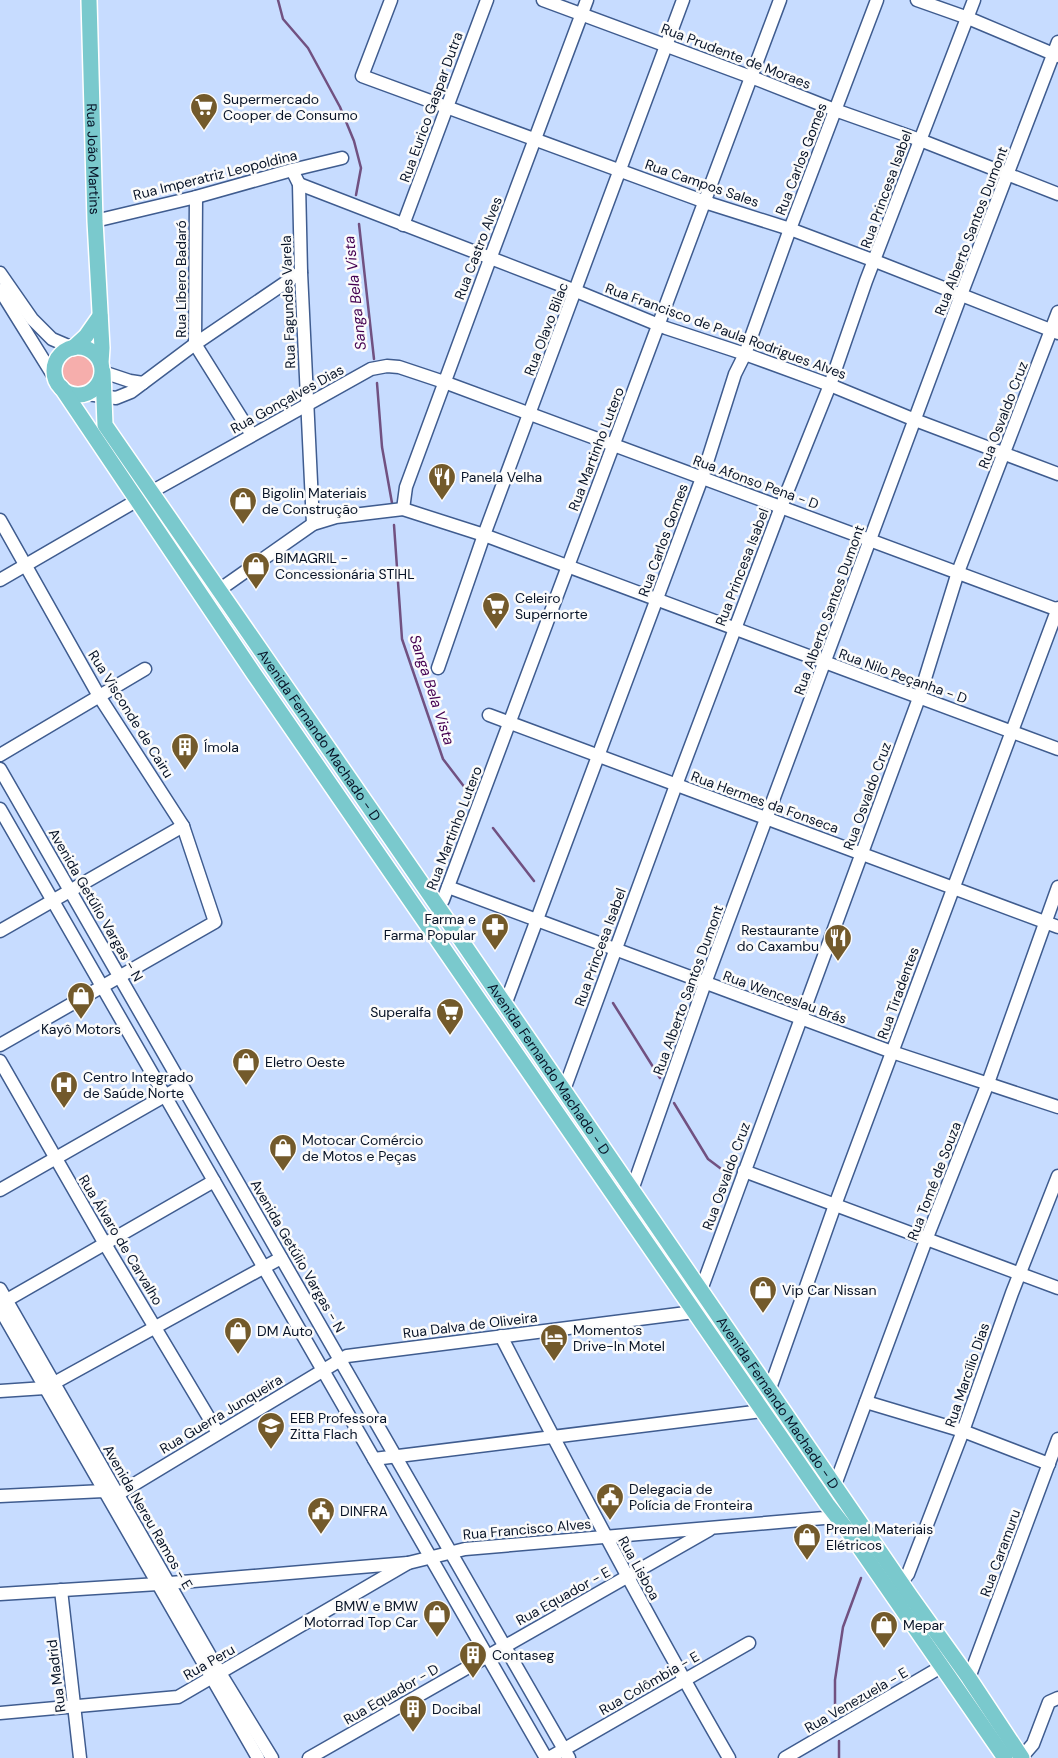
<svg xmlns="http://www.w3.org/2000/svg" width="1058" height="1758" viewBox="0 0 1058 1758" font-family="'DM Sans',sans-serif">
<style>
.green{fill:#f6aeac}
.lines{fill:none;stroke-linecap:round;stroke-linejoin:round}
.stream{stroke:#715181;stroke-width:2.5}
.minor-casing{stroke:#3f5c8f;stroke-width:15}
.major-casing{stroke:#fff;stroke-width:18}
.minor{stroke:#fff;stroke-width:12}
.major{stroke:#7ac9cd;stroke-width:15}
.labels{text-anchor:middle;stroke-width:5;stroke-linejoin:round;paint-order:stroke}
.street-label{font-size:14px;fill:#071327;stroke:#fbfbfb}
.poi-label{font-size:14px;fill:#071327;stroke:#fbfbfb;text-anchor:start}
.water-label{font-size:15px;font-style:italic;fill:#440051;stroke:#fbfbfb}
</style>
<rect width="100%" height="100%" fill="#c7dcff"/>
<!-- green -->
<circle class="green" cx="78" cy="371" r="19"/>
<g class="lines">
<!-- stream -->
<g class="stream">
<path d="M278 0 283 19 308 48 340 107 354 141 361 168 356 195"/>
<path d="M359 224 374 359"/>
<path d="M377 383 382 447 392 503"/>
<path d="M394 525 402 639 443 759 469 793"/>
<path d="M493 828 534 881"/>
<path d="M613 1003 660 1078"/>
<path d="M674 1103 708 1159 728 1174"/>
<path d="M835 1713V1680L843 1627 861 1578"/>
<path d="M839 1741V1758"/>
</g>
<defs>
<g id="minor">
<path d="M391 0 362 76 711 204 790 229 875 261 1058 333"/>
<path d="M543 0 759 80 835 110 920 140 1058 194"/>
<path d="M917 0 968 18 1058 56"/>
<path d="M292 170 299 184 301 272 313 524"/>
<path d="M299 184 576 291 666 328 745 354 830 385 915 420 1058 474"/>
<path d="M196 197 195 344 252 435"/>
<path d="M95 221 196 197 292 170 342 158"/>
<path d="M403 225 487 0"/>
<path d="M0 273 32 319 52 339 73 348"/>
<path d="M0 290 56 380"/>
<path d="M103 372 130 381 143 383"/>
<path d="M87 394 116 398 131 392 195 344 301 272"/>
<path d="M151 492 371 369 387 366 399 367 444 382 1058 610"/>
<path d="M403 509 406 487 490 259 587 0"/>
<path d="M0 520 99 696 183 826 215 922 0 1045"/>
<path d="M0 580 136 501"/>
<path d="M219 590 313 524 336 517 403 509 484 535 1058 749"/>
<path d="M438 668 484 535 683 0"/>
<path d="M489 715 1058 927"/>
<path d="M0 755 145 669"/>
<path d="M0 769 569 1758"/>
<path d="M0 809 546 1758"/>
<path d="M448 887 892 1052 1058 1107"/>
<path d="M437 907 443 900 780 0"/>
<path d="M0 931 183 826"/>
<path d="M505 1005 702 478 735 374 745 354 790 229 877 0"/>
<path d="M0 1061 105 1244 218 1433"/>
<path d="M564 1090 676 785 781 507 830 385 866 281 974 0"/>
<path d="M744 1171 1058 1288"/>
<path d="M0 1190 182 1086"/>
<path d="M632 1190 705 983 961 295 1058 42"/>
<path d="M0 1289 220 1673 272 1758"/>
<path d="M701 1290 919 698 958 572 1058 312"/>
<path d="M0 1304 214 1181"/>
<path d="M0 1309 258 1758"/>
<path d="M501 1336C574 1478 649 1620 729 1758"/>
<path d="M0 1391 45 1388 281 1258"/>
<path d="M866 1402 963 1431 1049 1464"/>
<path d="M374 1459 762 1411 835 1205 1058 608"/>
<path d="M835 1485 926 1240 988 1083 1058 887"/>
<path d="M0 1496 104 1491 118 1494 347 1356 694 1312"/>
<path d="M895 1588 901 1583 908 1574 963 1431 1012 1293 1058 1176"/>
<path d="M61 1590 80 1758"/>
<path d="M0 1594 158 1584 408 1563 465 1549 824 1518 836 1516 843 1512"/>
<path d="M969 1678 1058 1439"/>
<path d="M0 1713 178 1697 408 1563"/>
<path d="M309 1758 709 1530"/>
<path d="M549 1758 749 1643"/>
<path d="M785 1758 941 1667"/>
<path d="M1021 1758 1033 1744 1049 1702 1058 1698"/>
</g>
<g id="major">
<path id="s1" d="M89 0 95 221 102 348 101 363"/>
<circle cx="78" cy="371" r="24"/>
<path d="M73 348 86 336 100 316"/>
<path id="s2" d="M103 372 105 425 452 927 911 1597 969 1678 1022 1758"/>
<path d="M61 387 254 674 827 1504 848 1531 1005 1758"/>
</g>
</defs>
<!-- minor casing -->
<use href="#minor" class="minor-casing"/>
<!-- major casing -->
<use href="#major" class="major-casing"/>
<!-- minor -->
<use href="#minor" class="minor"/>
<!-- major -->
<use href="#major" class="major"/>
</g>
<!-- icons -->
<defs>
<symbol id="supermarket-pin" viewBox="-11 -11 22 30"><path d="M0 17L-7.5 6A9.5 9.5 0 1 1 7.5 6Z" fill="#735a2b" stroke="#fbfbfb"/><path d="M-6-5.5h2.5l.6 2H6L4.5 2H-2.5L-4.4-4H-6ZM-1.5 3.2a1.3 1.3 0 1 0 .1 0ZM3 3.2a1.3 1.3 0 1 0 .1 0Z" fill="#fff"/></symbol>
<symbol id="restaurant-pin" viewBox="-11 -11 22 30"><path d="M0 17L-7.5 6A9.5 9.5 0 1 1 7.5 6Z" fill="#735a2b" stroke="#fbfbfb"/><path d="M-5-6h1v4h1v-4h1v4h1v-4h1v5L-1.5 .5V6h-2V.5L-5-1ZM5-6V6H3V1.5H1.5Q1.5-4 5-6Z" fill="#fff"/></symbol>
<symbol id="shop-pin" viewBox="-11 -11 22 30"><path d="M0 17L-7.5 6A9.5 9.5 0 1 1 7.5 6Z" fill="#735a2b" stroke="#fbfbfb"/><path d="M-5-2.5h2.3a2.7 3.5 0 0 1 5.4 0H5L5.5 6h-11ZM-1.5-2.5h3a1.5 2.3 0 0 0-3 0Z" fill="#fff"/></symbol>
<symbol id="building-pin" viewBox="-11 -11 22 30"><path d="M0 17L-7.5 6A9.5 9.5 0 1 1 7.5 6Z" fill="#735a2b" stroke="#fbfbfb"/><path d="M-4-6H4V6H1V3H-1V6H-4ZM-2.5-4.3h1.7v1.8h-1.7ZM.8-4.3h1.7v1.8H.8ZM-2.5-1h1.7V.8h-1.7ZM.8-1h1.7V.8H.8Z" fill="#fff"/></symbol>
<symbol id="pharmacy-pin" viewBox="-11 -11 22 30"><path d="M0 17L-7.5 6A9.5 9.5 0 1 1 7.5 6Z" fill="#735a2b" stroke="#fbfbfb"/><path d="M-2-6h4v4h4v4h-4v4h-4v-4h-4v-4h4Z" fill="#fff"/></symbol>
<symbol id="hospital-pin" viewBox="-11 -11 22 30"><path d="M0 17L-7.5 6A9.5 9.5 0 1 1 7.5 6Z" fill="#735a2b" stroke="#fbfbfb"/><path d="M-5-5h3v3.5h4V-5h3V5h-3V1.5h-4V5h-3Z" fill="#fff"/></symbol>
<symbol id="hotel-pin" viewBox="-11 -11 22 30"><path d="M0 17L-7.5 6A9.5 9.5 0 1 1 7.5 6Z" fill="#735a2b" stroke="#fbfbfb"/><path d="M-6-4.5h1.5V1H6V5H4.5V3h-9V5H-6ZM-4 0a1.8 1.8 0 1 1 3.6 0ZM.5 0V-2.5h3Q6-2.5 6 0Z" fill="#fff"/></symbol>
<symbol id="school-pin" viewBox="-11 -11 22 30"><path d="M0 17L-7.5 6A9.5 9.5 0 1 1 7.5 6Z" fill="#735a2b" stroke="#fbfbfb"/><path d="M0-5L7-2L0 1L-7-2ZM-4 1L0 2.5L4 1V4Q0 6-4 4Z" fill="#fff"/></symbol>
<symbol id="civic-pin" viewBox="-11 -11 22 30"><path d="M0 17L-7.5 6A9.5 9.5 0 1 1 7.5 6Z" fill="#735a2b" stroke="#fbfbfb"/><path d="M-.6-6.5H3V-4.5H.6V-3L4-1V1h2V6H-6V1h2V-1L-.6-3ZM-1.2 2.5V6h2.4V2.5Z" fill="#fff"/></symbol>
</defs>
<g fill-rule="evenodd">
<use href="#supermarket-pin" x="188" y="91" width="32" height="43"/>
<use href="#restaurant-pin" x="426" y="461" width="32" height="43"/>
<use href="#shop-pin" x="227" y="485" width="32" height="43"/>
<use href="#shop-pin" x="240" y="550" width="32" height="43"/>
<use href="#supermarket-pin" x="480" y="590" width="32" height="43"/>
<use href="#building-pin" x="169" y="731" width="32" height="43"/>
<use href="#pharmacy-pin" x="479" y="911" width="32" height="43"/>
<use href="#restaurant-pin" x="822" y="922" width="32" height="43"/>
<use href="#shop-pin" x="65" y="980" width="32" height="43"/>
<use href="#supermarket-pin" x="434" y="996" width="32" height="43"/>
<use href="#shop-pin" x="230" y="1046" width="32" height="43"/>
<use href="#hospital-pin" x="48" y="1069" width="32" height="43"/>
<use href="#shop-pin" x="267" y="1132" width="32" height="43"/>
<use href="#shop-pin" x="747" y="1274" width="32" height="43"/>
<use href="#shop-pin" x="222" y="1315" width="32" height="43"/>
<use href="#hotel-pin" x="538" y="1322" width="32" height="43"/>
<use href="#school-pin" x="255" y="1410" width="32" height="43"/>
<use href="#civic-pin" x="594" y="1481" width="32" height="43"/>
<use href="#civic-pin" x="305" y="1495" width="32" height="43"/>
<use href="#shop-pin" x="791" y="1521" width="32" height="43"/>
<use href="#shop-pin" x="421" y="1598" width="32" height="43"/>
<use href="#shop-pin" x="868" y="1609" width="32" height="43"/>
<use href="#building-pin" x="457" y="1639" width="32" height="43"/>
<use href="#building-pin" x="397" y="1693" width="32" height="43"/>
</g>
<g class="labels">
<!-- street labels -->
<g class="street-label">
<text transform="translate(736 56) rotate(21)" y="5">Rua Prudente de Moraes</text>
<text transform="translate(431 107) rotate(-70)" y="5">Rua Eurico Gaspar Dutra</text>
<text dy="5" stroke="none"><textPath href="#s1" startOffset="159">Rua João Martins</textPath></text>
<text transform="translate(801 159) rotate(-69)" y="5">Rua Carlos Gomes</text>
<text transform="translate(215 175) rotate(-14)" y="5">Rua Imperatriz Leopoldina</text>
<text transform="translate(702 183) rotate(19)" y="5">Rua Campos Sales</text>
<text transform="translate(886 189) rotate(-70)" y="5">Rua Princesa Isabel</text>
<text transform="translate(971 231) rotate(-69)" y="5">Rua Alberto Santos Dumont</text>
<text transform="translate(478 248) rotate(-69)" y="5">Rua Castro Alves</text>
<text transform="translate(181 279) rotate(-90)" y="5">Rua Líbero Badaró</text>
<text transform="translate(288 302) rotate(-92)" y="5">Rua Fagundes Varela</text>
<text transform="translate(546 329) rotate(-69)" y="5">Rua Olavo Bilac</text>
<text transform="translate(726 331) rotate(20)" y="5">Rua Francisco de Paula Rodrigues Alves</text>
<text transform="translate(287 399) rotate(-29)" y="5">Rua Gonçalves Dias</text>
<text transform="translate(1003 415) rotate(-69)" y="5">Rua Osvaldo Cruz</text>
<text transform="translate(596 449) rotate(-69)" y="5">Rua Martinho Lutero</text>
<text transform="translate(756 482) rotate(20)" y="5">Rua Afonso Pena - D</text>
<text transform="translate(663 540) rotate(-70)" y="5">Rua Carlos Gomes</text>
<text transform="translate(742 567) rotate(-69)" y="5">Rua Princesa Isabel</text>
<text transform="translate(829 610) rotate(-70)" y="5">Rua Alberto Santos Dumont</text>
<text transform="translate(903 676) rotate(20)" y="5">Rua Nilo Peçanha - D</text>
<text transform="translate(131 714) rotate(58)" y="5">Rua Visconde de Cairu</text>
<text dy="5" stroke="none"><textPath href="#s2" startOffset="430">Avenida Fernando Machado - D</textPath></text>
<text transform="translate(867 796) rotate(-70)" y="5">Rua Osvaldo Cruz</text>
<text transform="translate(765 802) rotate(20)" y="5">Rua Hermes da Fonseca</text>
<text transform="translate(454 828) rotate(-69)" y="5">Rua Martinho Lutero</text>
<text transform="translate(96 905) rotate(60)" y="5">Avenida Getúlio Vargas - N</text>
<text transform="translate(600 947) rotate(-70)" y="5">Rua Princesa Isabel</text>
<text transform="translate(688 990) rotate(-70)" y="5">Rua Alberto Santos Dumont</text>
<text transform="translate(898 993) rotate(-70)" y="5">Rua Tiradentes</text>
<text transform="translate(785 997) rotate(20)" y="5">Rua Wenceslau Brás</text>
<text dy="5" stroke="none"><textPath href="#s2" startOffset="835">Avenida Fernando Machado - D</textPath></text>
<text transform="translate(726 1176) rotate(-70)" y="5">Rua Osvaldo Cruz</text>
<text transform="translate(934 1181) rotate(-69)" y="5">Rua Tomé de Souza</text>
<text transform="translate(121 1240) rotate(59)" y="5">Rua Álvaro de Carvalho</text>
<text transform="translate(298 1256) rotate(60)" y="5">Avenida Getúlio Vargas - N</text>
<text transform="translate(470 1325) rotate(-7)" y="5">Rua Dalva de Oliveira</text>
<text transform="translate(967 1375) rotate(-71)" y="5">Rua Marcílio Dias</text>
<text dy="5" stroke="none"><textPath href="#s2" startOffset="1240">Avenida Fernando Machado - D</textPath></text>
<text transform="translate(221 1414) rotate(-31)" y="5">Rua Guerra Junqueira</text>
<text transform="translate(148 1517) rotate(60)" y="5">Avenida Nereu Ramos - E</text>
<text transform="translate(527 1529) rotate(-5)" y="5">Rua Francisco Alves</text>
<text transform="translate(1000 1553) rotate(-70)" y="5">Rua Caramuru</text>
<text transform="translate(639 1568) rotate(61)" y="5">Rua Lisboa</text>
<text transform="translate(563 1596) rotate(-29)" y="5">Rua Equador - E</text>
<text transform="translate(209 1662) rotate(-30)" y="5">Rua Peru</text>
<text transform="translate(56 1676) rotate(-97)" y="5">Rua Madrid</text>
<text transform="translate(649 1683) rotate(-30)" y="5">Rua Colômbia - E</text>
<text transform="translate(391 1694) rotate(-30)" y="5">Rua Equador - D</text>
<text transform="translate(856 1700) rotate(-30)" y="5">Rua Venezuela - E</text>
</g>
<!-- poi labels -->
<g class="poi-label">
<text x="223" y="104">Supermercado<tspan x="223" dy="16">Cooper de Consumo</tspan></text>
<text x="461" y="482">Panela Velha</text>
<text x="262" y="498">Bigolin Materiais<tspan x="262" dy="16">de Construção</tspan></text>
<text x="275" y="563">BIMAGRIL -<tspan x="275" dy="16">Concessionária STIHL</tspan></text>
<text x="515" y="603">Celeiro<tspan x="515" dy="16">Supernorte</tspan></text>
<text x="204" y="752">Ímola</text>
<text x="476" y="924" text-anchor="end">Farma e<tspan x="476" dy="16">Farma Popular</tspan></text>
<text x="819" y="935" text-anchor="end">Restaurante<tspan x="819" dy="16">do Caxambu</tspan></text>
<text x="431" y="1017" text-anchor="end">Superalfa</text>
<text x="81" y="1034" text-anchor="middle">Kayô Motors</text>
<text x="265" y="1067">Eletro Oeste</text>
<text x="83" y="1082">Centro Integrado<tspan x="83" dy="16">de Saúde Norte</tspan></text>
<text x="302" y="1145">Motocar Comércio<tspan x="302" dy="16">de Motos e Peças</tspan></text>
<text x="782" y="1295">Vip Car Nissan</text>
<text x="573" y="1335">Momentos<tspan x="573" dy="16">Drive-In Motel</tspan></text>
<text x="257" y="1336">DM Auto</text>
<text x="290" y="1423">EEB Professora<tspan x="290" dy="16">Zitta Flach</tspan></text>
<text x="629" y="1494">Delegacia de<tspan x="629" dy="16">Polícia de Fronteira</tspan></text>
<text x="340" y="1516">DINFRA</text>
<text x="826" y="1534">Premel Materiais<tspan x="826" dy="16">Elétricos</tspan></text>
<text x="418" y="1611" text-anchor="end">BMW e BMW<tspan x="418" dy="16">Motorrad Top Car</tspan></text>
<text x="903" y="1630">Mepar</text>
<text x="492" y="1660">Contaseg</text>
<text x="432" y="1714">Docibal</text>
</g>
<!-- water labels -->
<g class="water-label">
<text transform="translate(355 293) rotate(-96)" y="5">Sanga Bela Vista</text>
<text transform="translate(432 690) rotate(72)" y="5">Sanga Bela Vista</text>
</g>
</g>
</svg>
